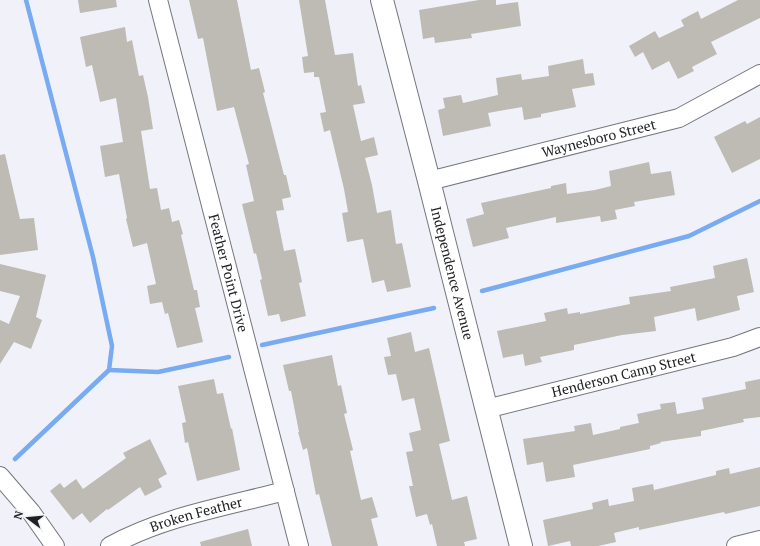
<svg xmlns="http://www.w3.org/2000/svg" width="760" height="546" viewBox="0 0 760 546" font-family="'PT Serif',serif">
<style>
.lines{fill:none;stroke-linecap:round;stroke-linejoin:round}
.stream{stroke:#78abf1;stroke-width:4.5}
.building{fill:#bebab4}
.street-casing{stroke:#75767c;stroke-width:20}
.secondary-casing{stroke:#75767c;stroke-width:24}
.street{stroke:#fff;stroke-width:18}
.secondary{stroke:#fff;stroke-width:22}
.labels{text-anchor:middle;stroke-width:3.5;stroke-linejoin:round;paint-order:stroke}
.street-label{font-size:14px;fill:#202123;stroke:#f1f2f9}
</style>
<rect width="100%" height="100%" fill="#f1f2f9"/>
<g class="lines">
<!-- stream -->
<g class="stream">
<path d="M482 291 689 236 760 201"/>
<path d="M262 345 434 308"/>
<path d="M109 370 158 372 229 357"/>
<path d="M15 459 109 370 112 346 93 257 26 0"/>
</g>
</g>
<!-- building -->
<g class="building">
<path d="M78 0H116L117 7 80 13Z"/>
<path d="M189 0H237L251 70 259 68 265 92 263 93 284 175H286L291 197 282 199 284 210 276 211 284 251 295 249 302 282 299 283 306 316 281 322 279 314 268 316 260 280 262 279 256 253 254 254 242 204 254 201 246 165 249 164 234 107 217 111 203 38 198 39Z"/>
<path d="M299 0H325L335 55 353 53 358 86 361 85 365 103 353 105 361 141 374 137 378 155 365 158 372 185 377 213 391 210 396 244 402 243 411 287 387 292 384 280 372 283 363 239 347 242 342 213 348 212 344 189 330 130 324 132 320 113 326 112 319 77H314V72L304 73 302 57 308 56Z"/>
<path d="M479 0H496V5L518 2 521 26 471 34 472 38 435 43 434 37 423 39 419 10Z"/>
<path d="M738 0H760V18L711 42 717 54 692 67 694 71 678 79 669 61 652 70 643 52 635 57 629 46 655 31 659 38 684 26 681 20 698 11 701 19Z"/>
<path d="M125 27 127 42 132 40 139 76 143 75 148 97 153 129 141 131 150 189 157 188 161 210 169 208 172 222 179 220 183 234 181 235 194 290H197L200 307 195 308 203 342 177 348 168 313 165 314 162 302 150 304 147 286 156 284 147 243 133 247 126 219 127 218 119 174 105 177 100 146 123 142 116 98 100 102 92 65 86 67 80 37Z"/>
<path d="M583 59 585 74 593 73 595 85 572 89 576 107 541 114V117L524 120 522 107 488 113 491 126 443 136 438 110 445 108 443 98 461 95 463 103 498 95 496 78 521 74 522 80 549 76 548 66Z"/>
<path d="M760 117V159L732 173 714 137 745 121 747 124Z"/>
<path d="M5 154 20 219 34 218 38 250 0 255V155Z"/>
<path d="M649 162 651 174 671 171 675 195 634 202 635 206 615 210 617 219 601 222 600 216 556 223V217L506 228 509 238 473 247 466 219 484 214 481 203 551 188V186L566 183 567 194 595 190 611 186 609 171Z"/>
<path d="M747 258 754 292 737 296 740 310 697 321 695 308 654 317 656 331 622 335 574 345V350L540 357 542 362 525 366 523 354 503 358 497 331 546 321 544 313 567 308 568 314 580 312V314L630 304 629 297 671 291 670 287 715 278 713 266Z"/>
<path d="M0 264 46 275 36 317 42 320 31 349 14 342 0 364V320L9 324 20 296 0 291Z"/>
<path d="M411 332 415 352 429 348 450 441 439 444 452 500 467 496 477 539 464 542 465 546H437L432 524 430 525 427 514 416 517 409 486H413L406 452 413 451 409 433 421 430 414 398 402 401 396 374 388 375 384 357 391 356 387 338Z"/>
<path d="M332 355 338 386 341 385 347 413 344 414 353 450 350 451 361 500 372 497 378 517 371 519 378 546H332L319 494 316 495 307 448 303 450 298 432H299L291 391H289L283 365Z"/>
<path d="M214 379 217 394 223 393 231 429 232 428 240 470 197 481 188 442 185 443 182 423 186 422 178 386Z"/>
<path d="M760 379V417L743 419 744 422 701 431V436L660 442 661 443 650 446V449L573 465 575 477 546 482 543 462 527 465 523 439 575 431 574 426 591 423 593 435 620 429V427L639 423 637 414 661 409 660 404 675 402 677 414 704 409 702 398 746 389 745 382Z"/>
<path d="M150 439 167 474 158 479 162 487 145 496 140 487 108 510 107 509 90 523 82 513 73 520 50 491 60 483 64 488 76 479 83 489 126 458 123 453Z"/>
<path d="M760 467V506L725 514 724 512 639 530V527L614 533 616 542 598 546H571L570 541 548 546 543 520 593 509 592 503 608 499 609 506 634 501 632 488 653 484 654 490 716 475V471L729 468 730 474Z"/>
<path d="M248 529 252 546H201L200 542Z"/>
</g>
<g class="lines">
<defs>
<g id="street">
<path id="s1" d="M158 0 299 546"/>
<path id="s2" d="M429 181 679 118 760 74"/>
<path id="s3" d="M486 409 733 347 760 337"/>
<path d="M0 476 31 512 55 546"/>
<path id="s4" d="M110 546C162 517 227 506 285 491"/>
<path d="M736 546 760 540"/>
</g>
<g id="secondary">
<path id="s5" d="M382 0 429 181 521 546"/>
</g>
</defs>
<!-- street casing -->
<use href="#street" class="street-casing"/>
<!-- secondary casing -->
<use href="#secondary" class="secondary-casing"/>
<!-- street -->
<use href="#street" class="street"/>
<!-- secondary -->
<use href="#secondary" class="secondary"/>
</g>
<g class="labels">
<!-- street labels -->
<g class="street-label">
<text dy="5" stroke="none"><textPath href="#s2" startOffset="175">Waynesboro Street</textPath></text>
<text dy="5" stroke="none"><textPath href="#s1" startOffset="282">Feather Point Drive</textPath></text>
<text dy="5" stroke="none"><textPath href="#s5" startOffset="282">Independence Avenue</textPath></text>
<text dy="5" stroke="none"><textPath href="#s3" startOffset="142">Henderson Camp Street</textPath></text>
<text dy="5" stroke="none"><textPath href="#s4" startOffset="92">Broken Feather</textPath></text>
</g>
</g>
<!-- north arrow -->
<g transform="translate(28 518) rotate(286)" stroke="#f1f2f9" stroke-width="3" paint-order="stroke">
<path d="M0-3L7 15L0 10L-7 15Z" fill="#202123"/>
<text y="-6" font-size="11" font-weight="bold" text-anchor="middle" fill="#202123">N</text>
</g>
</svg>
